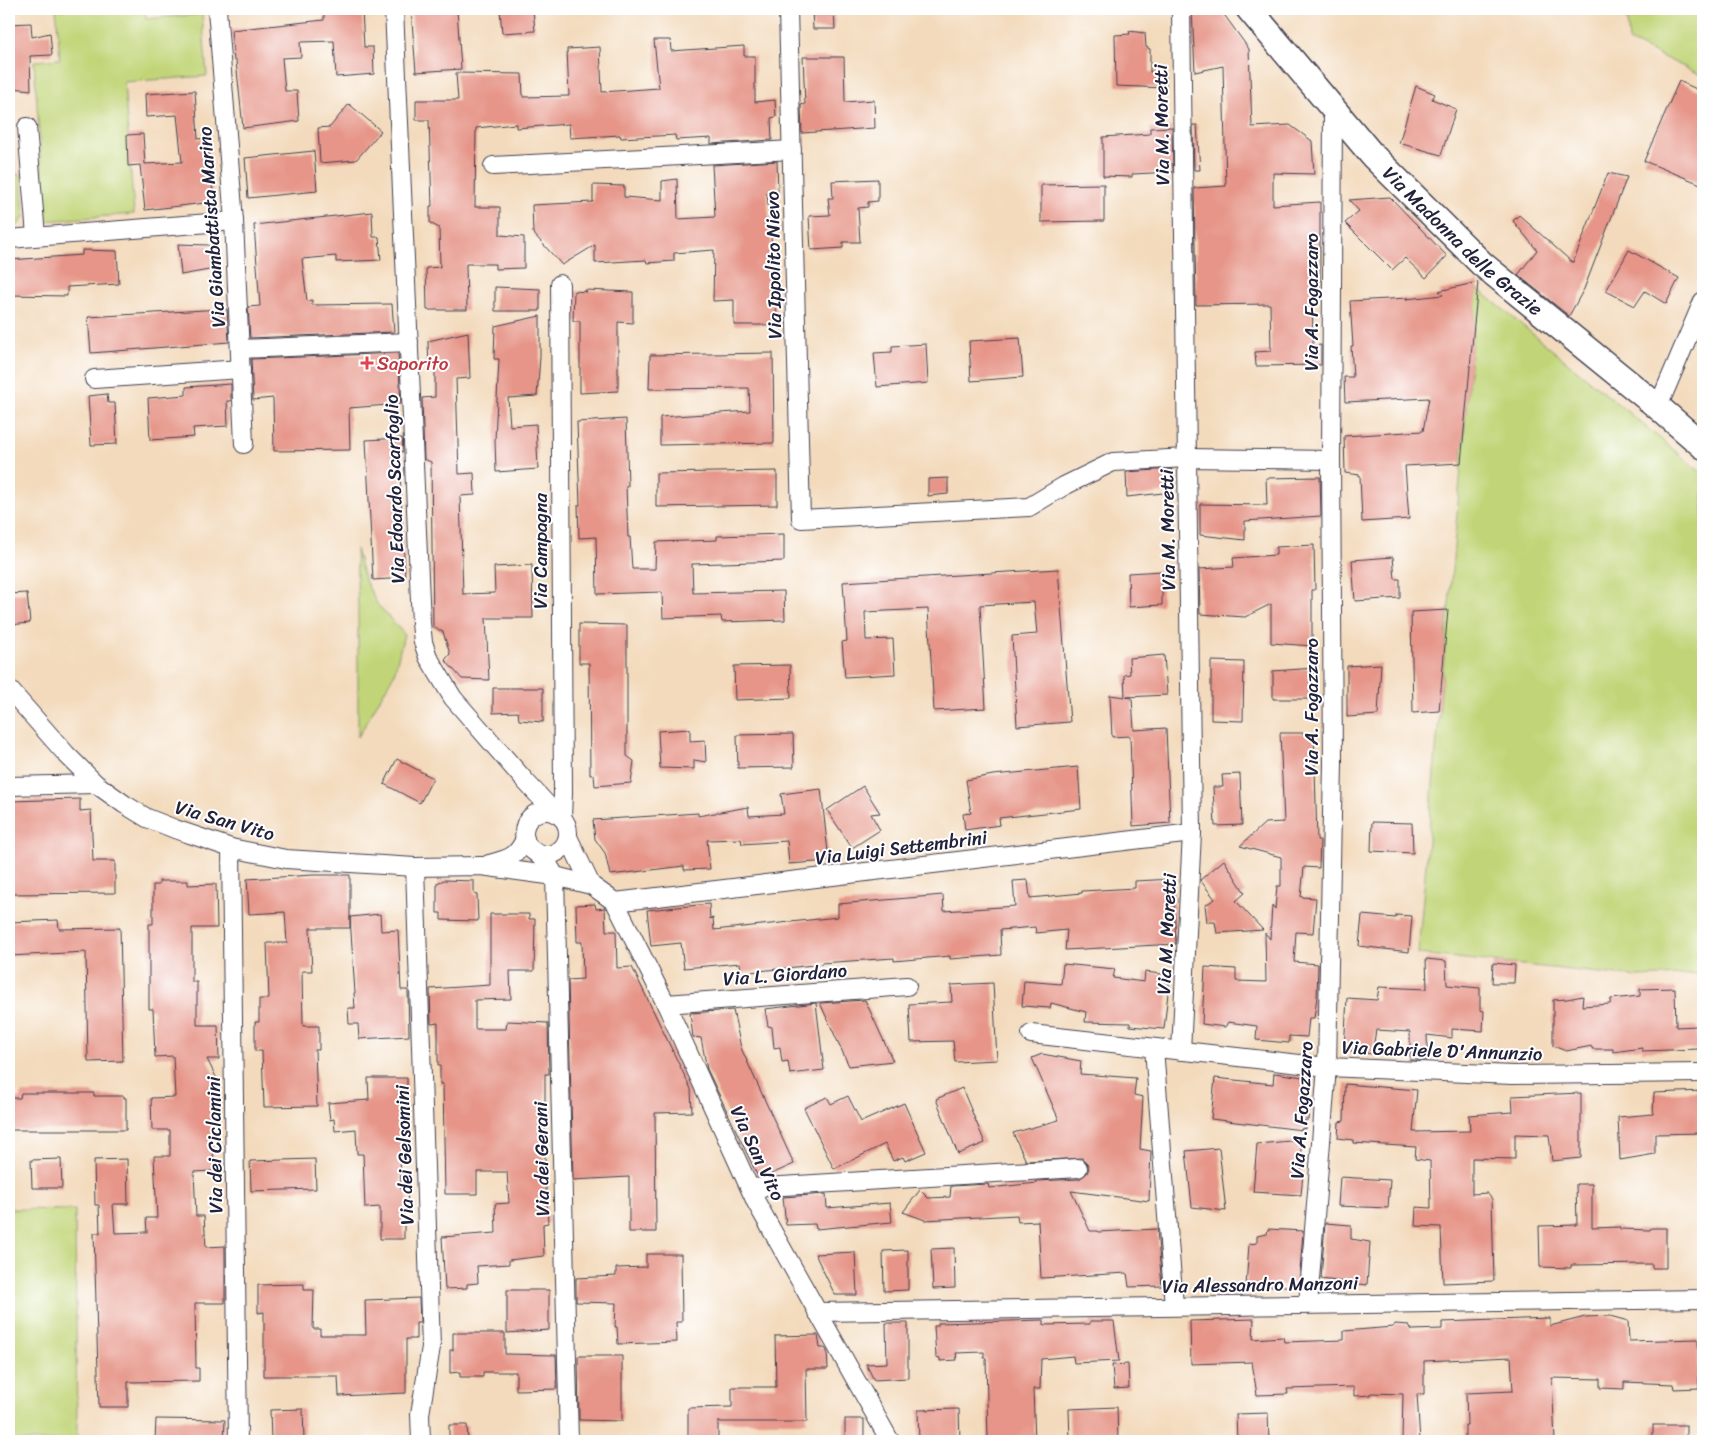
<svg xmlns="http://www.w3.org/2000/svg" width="1712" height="1450" viewBox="0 0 1712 1450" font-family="Sriracha,sans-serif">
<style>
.green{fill:#c1d578;stroke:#727c5a}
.building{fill:#e69588}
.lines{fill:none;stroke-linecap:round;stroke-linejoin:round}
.street-casing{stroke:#413e4e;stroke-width:20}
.secondary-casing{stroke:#413e4e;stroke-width:28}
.street{stroke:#fff;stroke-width:18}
.secondary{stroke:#fff;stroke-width:25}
.health-dot{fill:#e0444e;stroke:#fff;stroke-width:2}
.labels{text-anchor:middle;stroke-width:4;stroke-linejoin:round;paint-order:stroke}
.street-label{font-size:19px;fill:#22223b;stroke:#fff}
.health-label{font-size:19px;fill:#be3a42;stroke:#fff;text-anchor:start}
</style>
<rect width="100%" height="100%" fill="#fff"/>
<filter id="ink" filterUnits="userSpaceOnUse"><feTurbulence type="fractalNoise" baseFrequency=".02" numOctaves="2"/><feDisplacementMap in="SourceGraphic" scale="10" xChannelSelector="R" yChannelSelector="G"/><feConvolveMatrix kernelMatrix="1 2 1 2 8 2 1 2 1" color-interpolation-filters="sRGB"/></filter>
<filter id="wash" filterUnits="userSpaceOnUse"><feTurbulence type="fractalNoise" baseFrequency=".0096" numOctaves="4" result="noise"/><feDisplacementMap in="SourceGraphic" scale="20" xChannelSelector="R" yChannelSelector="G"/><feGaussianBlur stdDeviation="1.12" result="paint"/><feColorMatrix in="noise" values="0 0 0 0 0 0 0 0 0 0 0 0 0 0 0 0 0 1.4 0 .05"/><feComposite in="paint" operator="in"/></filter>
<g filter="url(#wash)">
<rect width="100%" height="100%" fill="#f3dabc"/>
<!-- green -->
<g class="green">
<path d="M56 9H145L146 19 202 14 207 76 124 82 134 214 45 221 34 61 60 59Z"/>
<path d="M1626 9H1703V76L1629 41Z"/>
<path d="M21 174 24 217 17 226 9 227V175Z"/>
<path d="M1477 288 1703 474V974L1638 977 1418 954Z"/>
<path d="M356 549 364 578 377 604 404 634 394 674 358 737V607Z"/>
<path d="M9 1201H10V1209L75 1210 77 1441H9Z"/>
</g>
<g id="blocks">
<!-- building -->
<g class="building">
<path d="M324 9H362L364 47H373L374 74 336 77 334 41 300 42 301 57 282 58 285 91H297L299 121 243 128 236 61H234L231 30 324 20Z"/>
<path d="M411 9H457L461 69 416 72Z"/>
<path d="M500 9H533L535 31 502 33Z"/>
<path d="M812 9H834L835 29H813Z"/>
<path d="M1192 9H1220L1249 49 1252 127 1290 125 1312 141 1314 174 1273 173V205L1320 202V286H1312L1313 346 1321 345V365L1256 366 1255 352 1271 351 1270 304 1196 305 1194 188 1226 186 1223 66 1195 72Z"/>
<path d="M31 23 32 37 50 33 52 55 30 56 31 90 12 88 10 58H9V24Z"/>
<path d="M1129 31 1145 33 1146 47 1150 49V72L1166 71V88L1116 86 1115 35 1130 34Z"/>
<path d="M654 40H670L671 51 744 46V56H755V102L775 100 776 117 771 118 772 140 711 144V138L676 140 675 135 621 138 620 135 570 138 569 124 516 128V124L476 128 475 207H500V235L524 237V268L495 269V264H466L467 310H427L426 268 440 267 439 228 430 223V206H432L429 120H416V100H458L456 73 522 74 523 97 569 96 567 49 600 47 602 92 659 88Z"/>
<path d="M803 57H844L845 102 874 100 875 128 802 133 801 105 805 104Z"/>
<path d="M1679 81 1703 92V185L1644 161Z"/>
<path d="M1416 86 1435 94 1432 99 1456 109 1441 155 1399 143Z"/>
<path d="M195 91 198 139 207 138 214 202 145 210 140 165 128 166 127 135 143 134 145 164 182 162 177 115 146 117 145 94Z"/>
<path d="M349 104 381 131 356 160 320 163 318 128 330 127Z"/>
<path d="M1193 125H1197L1200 170H1194Z"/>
<path d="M1172 127 1173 172 1132 174V177L1103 176V137L1150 134V128Z"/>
<path d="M314 151 317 191 248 198 245 158Z"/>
<path d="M777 161 778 193H767L773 258H777L776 325H734V300L713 301 714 250 674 253V261L647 263 646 260 595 263V245L562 265 533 233 532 205 593 202V185L624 186V197L662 200V181L677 179 678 219 715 217 712 165Z"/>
<path d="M1608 173 1627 177 1584 289 1569 316 1518 275 1537 250 1513 221 1519 215 1573 263Z"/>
<path d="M878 179V201L868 202V207L858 208 860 242H843V248L811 250 809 216 830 215 828 198H833L832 181Z"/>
<path d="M1104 184V221L1041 222V185Z"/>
<path d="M1390 197 1447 256 1426 278 1405 258 1392 270 1345 223 1359 211 1349 200Z"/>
<path d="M372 212 373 237H379L381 260 336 262V256L302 259 307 301 312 300V305L392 304 394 332 250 338 248 307 260 306 254 225Z"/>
<path d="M178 244 208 245 218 253 209 270 181 275Z"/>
<path d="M82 250 117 251 119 284 67 287V296L9 295V260L82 255Z"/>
<path d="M1629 250 1679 278 1666 304 1645 291 1635 306 1606 291Z"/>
<path d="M1478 282 1461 463 1405 466 1409 519 1362 522 1360 475 1345 473 1344 436 1423 431 1429 398 1345 402 1344 377H1353L1351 346H1353L1350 301 1408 298 1406 299 1443 295 1439 291Z"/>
<path d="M495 287 540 289V311H495Z"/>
<path d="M585 290 633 292V323L618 322V391L580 393V321H573L574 291 587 292Z"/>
<path d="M221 309H227L229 342 91 353 88 317Z"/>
<path d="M540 316V357L537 396 508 398 510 426 536 424 538 469 496 472 495 440 499 359H494L495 326Z"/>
<path d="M468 332 470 378 456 379 459 474 474 473 475 495 460 496 463 594 495 593 494 567 532 565 533 618H486L489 680 462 679 445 660 450 654 443 632 433 627 431 462 424 459 422 398 435 397V369H429L428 341Z"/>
<path d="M1020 338 1023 377 971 381 969 341Z"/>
<path d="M926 344 928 383 877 387 874 353 892 352V346Z"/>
<path d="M398 353 401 404 349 408 350 450 274 451 273 398 253 400 251 359Z"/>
<path d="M773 353 774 443 660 445V417L750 411 749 388 649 389 650 355Z"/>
<path d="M231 384V401H227L228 426 193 428 194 437 150 440 148 398 186 395V387Z"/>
<path d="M107 394 108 403H115L117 444 91 445 88 396Z"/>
<path d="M626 419 628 486H626L628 537H630L632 569H655L656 542 717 540V536L784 534V561L692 564 693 593 784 591 785 620 722 622 721 616 663 618 662 592 597 594 596 537 579 538 578 505H580L577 422Z"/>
<path d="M402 438 403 452 399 451 405 578 373 580 366 440Z"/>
<path d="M1172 469V492L1127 497 1126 472Z"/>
<path d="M777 471V505L656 507V473Z"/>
<path d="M1320 477 1321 516 1245 521V540L1200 535V504L1267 505 1266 478Z"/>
<path d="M948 478V494L928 496V479Z"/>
<path d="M1314 545 1315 590H1312V646L1271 643V604L1245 617 1200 614 1199 569 1234 567 1233 558 1276 555V547Z"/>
<path d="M1393 557 1395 579H1400V598L1355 601 1352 560Z"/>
<path d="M1058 569 1070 722 1017 726 1012 636 1037 634 1034 602 980 605 986 708 934 711 928 609 865 612 866 640 893 639 895 674 845 677 842 642 847 641 843 582Z"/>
<path d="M1162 571V605L1129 607 1128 573Z"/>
<path d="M27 593 30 623 9 625V594Z"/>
<path d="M1448 610 1439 711 1413 713 1411 612Z"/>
<path d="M579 624 627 625V756L634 761 631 783 595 786 594 775H590L589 663H579Z"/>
<path d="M1164 655 1167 695 1126 697 1132 698 1134 730 1166 728 1170 823 1133 826 1130 736 1112 737 1110 695 1125 697 1124 675 1130 674 1129 658Z"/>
<path d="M1211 661 1244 662 1243 721 1211 720Z"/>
<path d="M1381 664 1378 715 1347 717V666Z"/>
<path d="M790 665 791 698 735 700 734 666Z"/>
<path d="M1315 668V699H1273V671Z"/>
<path d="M493 688H543V722L519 720 518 712 493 713Z"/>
<path d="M690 729V741L705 740 706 762 694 760V769L660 768 658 731Z"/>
<path d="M1280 733H1314L1317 840H1320L1319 868 1304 867 1301 897 1316 898 1313 933 1296 932 1294 962 1318 964 1317 997 1314 1018H1309L1307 1037 1289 1036V1043L1256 1040 1257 1026 1228 1022 1225 1027 1202 1024 1205 967 1236 969V981L1266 982 1265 933 1270 939 1272 905 1275 909 1277 886H1281V857L1240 846 1265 823 1284 822Z"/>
<path d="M793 734 794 767 738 768 737 735Z"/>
<path d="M397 759 433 778 420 803 384 784Z"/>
<path d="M1078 767 1081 809 999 818 1000 825 965 830 963 814 971 813 966 780 993 775Z"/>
<path d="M1240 774 1242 825 1215 826 1213 787H1223L1222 775Z"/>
<path d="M863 786 880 813 871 814 880 830 852 848 827 810Z"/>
<path d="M821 789 829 861 789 864 787 841 742 844 741 839 707 840 710 869 684 870V866L610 875 605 853 595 839 593 820 698 813V816L748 807 749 816 784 814 781 794Z"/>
<path d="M80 799V811L91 810 93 861H115V893L9 894V801Z"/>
<path d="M1372 822 1412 823 1413 853 1371 851Z"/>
<path d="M1224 860 1245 893 1236 901 1263 930 1217 933 1215 922H1207L1205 905 1215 899 1200 880Z"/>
<path d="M313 875H350V917L380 914 381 931 398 930 401 990H408L409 1036 359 1039 358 1024H349L348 1008H355L354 993H355L350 917V928H310L312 971H302L303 1026H319V1050H315L317 1106 264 1107 262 1051H255V1022H259V999H269L267 943H287L285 912 249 914 247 879Z"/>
<path d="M1173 879 1176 944 1065 950 1067 930 1036 933 1035 927 1000 930 1001 955 950 959V956L894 961V958L821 963 822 964 741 973 740 963 684 968 681 943 651 946 647 910 709 904 710 919 713 918 714 930 838 917V904L943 895 944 911 1015 906 1013 881 1028 880 1030 898 1082 893V891L1135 888V881Z"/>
<path d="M444 880 474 881V894L477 895 478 921 441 920V913H437V883Z"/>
<path d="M159 881H188V885L216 884 217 928H192V982H197V1025H218L219 1059H207L218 1081 219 1090 221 1097V1111H218L212 1124 214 1171 194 1172 196 1216H204L206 1247 225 1246V1303H195L196 1368H199V1381L128 1382V1407H99L94 1233H100L99 1205H95L94 1160 127 1159 128 1204H113L115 1233 147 1232 146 1218H157L154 1156H170V1130H152L151 1098 175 1097 173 1056 155 1057 153 1009H149V924H153V885H159Z"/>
<path d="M595 904 596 909 605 908 606 931H616L617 968 632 967 691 1089 692 1112 655 1113 656 1232H629V1177L573 1180 568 980 583 979 582 942H577L576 905Z"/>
<path d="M490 914H529V919H535L534 971H510L511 999 475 1000V1029H506L507 1021 548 1023 549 1074H545V1188L546 1187 548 1223 543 1224 544 1256 509 1260V1264L477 1266 478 1283 467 1284V1288L445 1289 442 1237 496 1233 495 1204 509 1203 507 1172H477V1194H445L443 1084H440V1065H438V1023L431 1024 430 989 490 985Z"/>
<path d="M1362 915 1396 918V915L1412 916 1409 952 1359 946Z"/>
<path d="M58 920 59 929 120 928 123 1061 88 1062 86 952 9 956V922Z"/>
<path d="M1426 959 1446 961 1447 985 1480 988V1010L1484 1011 1483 1031 1452 1029V1038L1427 1035 1428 1060H1410V1032L1376 1030 1372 1054 1344 1050 1347 998 1377 1000 1379 987 1427 989Z"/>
<path d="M1493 963 1515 965 1514 983H1492Z"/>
<path d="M1063 964 1115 969 1113 978 1144 982 1145 972 1170 975 1164 1029 1130 1026V1023L1085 1022 1086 1012 1051 1003 1050 1008 1022 1006 1024 981 1061 984Z"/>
<path d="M993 983 997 1060 955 1062 953 1041 911 1042 909 1004 952 1002 951 985Z"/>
<path d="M1675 988 1676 1027 1697 1026 1698 1049 1642 1051V1048L1613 1052V1049H1592V1046L1566 1051 1553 1046V1000L1567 999 1583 996 1582 1006 1610 1004 1611 999 1640 996V989Z"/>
<path d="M865 1000 893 1061 849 1066 820 1003Z"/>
<path d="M816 1003 824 1070 790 1074 788 1061 782 1062 780 1047 774 1048 772 1027 768 1026 765 1009Z"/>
<path d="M733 1010 741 1048 794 1164 767 1176 758 1177 707 1069 701 1038 693 1037 690 1013Z"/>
<path d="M1042 1054 1081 1061 1080 1074 1136 1078 1134 1095 1143 1097 1140 1149 1151 1151 1149 1201 1071 1191 1090 1231H1098V1232L1157 1229 1162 1286 1129 1287 1127 1273 1041 1278 1038 1221 1018 1222 1017 1215 925 1220 903 1212 920 1190 928 1198 950 1197 951 1186 988 1184 989 1188 1037 1183 1036 1181 1079 1179 1087 1173 1089 1168 1087 1163 1082 1158 1026 1161 1013 1133 1059 1120 1032 1058Z"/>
<path d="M1274 1073 1311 1078 1308 1120H1305V1129L1302 1128V1130L1211 1119 1215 1078 1273 1084Z"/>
<path d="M368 1078H407V1114H404L406 1154H400L401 1189 407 1188 408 1207H404V1239H380V1207L365 1208 363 1154H357L356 1129 335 1131 334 1119 330 1120 328 1103 369 1100Z"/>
<path d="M1345 1084 1417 1090 1413 1132 1470 1131 1469 1115 1513 1112 1512 1096 1581 1093V1158L1552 1161 1549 1135 1515 1134V1159L1472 1158V1194L1487 1193 1492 1199 1494 1281 1443 1283 1441 1227 1415 1226 1416 1207 1431 1208 1430 1161 1415 1159 1416 1147 1353 1143V1140L1338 1138 1339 1122 1344 1121Z"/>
<path d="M962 1088 985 1143 958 1154 936 1099Z"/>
<path d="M1703 1091V1133L1655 1134V1154L1620 1160 1618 1117 1653 1114 1654 1093Z"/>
<path d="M21 1093H94V1096H124V1098H126V1130H9V1098H20Z"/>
<path d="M848 1096 861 1122 904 1103 926 1152 905 1161 903 1157 893 1161 885 1144 834 1169 804 1108 827 1097 831 1104Z"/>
<path d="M1301 1140V1171L1303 1173 1301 1195 1253 1192 1257 1144Z"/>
<path d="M1219 1148 1226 1211 1192 1207 1186 1151Z"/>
<path d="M61 1159 62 1188H32L31 1160Z"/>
<path d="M315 1159 316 1189 251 1191 250 1161Z"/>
<path d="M1340 1177 1390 1180 1388 1208 1338 1206Z"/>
<path d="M1576 1184H1592V1228L1620 1227V1229L1650 1230 1651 1228H1666V1268H1652V1264L1571 1265V1268L1540 1267 1539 1226 1577 1225Z"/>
<path d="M826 1194 827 1208 890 1203 892 1222 816 1229 815 1224 786 1225 783 1197Z"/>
<path d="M1325 1223 1351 1225V1239L1370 1242 1367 1285 1321 1279Z"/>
<path d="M1268 1229 1303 1231 1299 1286H1246L1249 1244 1257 1243V1236L1267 1234Z"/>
<path d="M954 1248 955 1288 933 1289 931 1249Z"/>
<path d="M908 1250V1290L884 1291 883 1251Z"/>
<path d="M855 1252 857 1295H835L815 1254Z"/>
<path d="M646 1254H681L682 1322H676L677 1342 618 1344 617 1327H615L616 1303 576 1302V1278L616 1276V1268L646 1267Z"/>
<path d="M304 1284V1290H314L313 1329H320V1335H366L365 1300 419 1298 420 1323H416V1339H406V1393L339 1396 338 1376H264V1312L258 1313V1285Z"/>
<path d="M507 1290H549V1330L507 1333Z"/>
<path d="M1610 1316 1628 1321 1629 1341 1698 1339 1699 1388 1674 1389 1673 1384 1624 1382V1389L1600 1388V1379L1552 1378 1555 1441H1465V1425H1467L1466 1393 1513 1391 1511 1357 1424 1361V1394H1417L1420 1441H1402L1403 1394 1371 1393V1395L1354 1396V1387L1287 1389 1288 1394 1257 1395 1252 1362 1191 1364 1190 1321 1254 1319 1253 1339 1283 1337 1284 1342 1344 1340V1331L1393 1327 1395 1324 1409 1325 1412 1330 1442 1329V1322L1550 1318V1326L1585 1317Z"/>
<path d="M1044 1320V1325L1090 1324V1321H1114L1119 1361 1074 1363 1073 1356 1041 1359 1040 1389H1033L1035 1441H988L986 1358H984V1352L956 1353 957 1360 940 1361V1358L936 1357 934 1326H938V1323Z"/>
<path d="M886 1323H908V1378L874 1380 866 1364 887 1363Z"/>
<path d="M453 1333H505V1354L556 1355 557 1389 516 1390V1372H483V1377H460V1372L450 1373V1350H453Z"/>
<path d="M818 1335 820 1348H825L827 1351 828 1369H806L807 1422H718V1441H688V1408L732 1407V1387H776L775 1336Z"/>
<path d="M578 1356H622V1421L579 1420Z"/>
<path d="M1128 1364 1129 1388 1114 1389 1112 1365Z"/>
<path d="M1117 1407 1118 1441H1070L1069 1409Z"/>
<path d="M303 1409 304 1441H271L270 1410Z"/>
<path d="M959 1409 960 1441H919L918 1410Z"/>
<path d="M1268 1413 1269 1441H1237L1236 1414Z"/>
<path d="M156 1419 225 1420 224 1441H155Z"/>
<rect x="845" y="1419" width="19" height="22"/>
<path d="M449 1425H467L468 1441H449Z"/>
<rect x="1653" y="1425" width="33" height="16"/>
</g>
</g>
</g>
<g filter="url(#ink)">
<use href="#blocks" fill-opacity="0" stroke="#413e4e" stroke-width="1"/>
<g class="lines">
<defs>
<g id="street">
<path d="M217 9 234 221 244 444"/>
<path d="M394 9 421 623 423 642 428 657 453 698 526 782 556 814"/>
<path d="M788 9 801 519 1029 507 1064 486 1113 462 1187 458 1331 460"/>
<path d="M1181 9 1192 833 1181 1051"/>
<path d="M27 127 36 236"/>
<path d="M493 166 792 150"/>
<path d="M9 239 234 221"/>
<path d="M560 284 563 793 562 818"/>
<path d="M240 349 409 342"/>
<path d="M94 379 241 369"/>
<path d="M1658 407 1703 301"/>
<path d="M9 689 66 754 96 784 124 804 147 818 175 829 231 848 286 859 415 867 481 866 555 876 591 885 615 902 666 1004 756 1202 890 1441"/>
<path d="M9 786 96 784"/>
<circle cx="546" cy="833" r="22"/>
<path d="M568 837 591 885"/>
<path d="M231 848 238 1441"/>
<path d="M534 851 548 864 555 876 569 1441"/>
<path d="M489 864C508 859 516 858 525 839"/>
<path d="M415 867 431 1347 420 1414 421 1441"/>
<path d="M615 902 1192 833"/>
<path d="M666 1004 907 986"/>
<path d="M1031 1034 1327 1067 1512 1075 1703 1073"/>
<path d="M1154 1048 1174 1306"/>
<path d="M750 1188 1078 1168"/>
<path d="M1308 1304 1327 1067 1333 763 1331 460 1333 109"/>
<path d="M817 1312 1703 1299"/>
</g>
<g id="secondary">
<path id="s1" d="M1249 9 1373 156 1482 264 1658 407 1703 446"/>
</g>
</defs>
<!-- street casing -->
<use href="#street" class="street-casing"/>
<!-- secondary casing -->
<use href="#secondary" class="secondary-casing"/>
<!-- street -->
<use href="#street" class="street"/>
<!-- secondary -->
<use href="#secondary" class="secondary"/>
</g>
</g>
<!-- markers -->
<path class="health-dot" d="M364.5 355.5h5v5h5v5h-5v5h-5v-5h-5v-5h5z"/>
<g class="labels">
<!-- street labels -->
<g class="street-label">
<text transform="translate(1161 125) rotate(-91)" y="7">Via M. Moretti</text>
<text transform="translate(211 227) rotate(-94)" y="7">Via Giambattista Marino</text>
<text dy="7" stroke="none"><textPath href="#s1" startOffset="316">Via Madonna delle Grazie</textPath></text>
<text transform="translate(773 265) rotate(-91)" y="7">Via Ippolito Nievo</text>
<text transform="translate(1311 302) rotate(-90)" y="7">Via A. Fogazzaro</text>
<text transform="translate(394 489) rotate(-92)" y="7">Via Edoardo Scarfoglio</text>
<text transform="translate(1167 530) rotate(-91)" y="7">Via M. Moretti</text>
<text transform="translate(540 551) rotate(-90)" y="7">Via Campagna</text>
<text transform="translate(1311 707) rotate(-90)" y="7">Via A. Fogazzaro</text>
<text transform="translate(225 820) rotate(16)" y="7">Via San Vito</text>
<text transform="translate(901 847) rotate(-7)" y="7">Via Luigi Settembrini</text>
<text transform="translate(1166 934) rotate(-87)" y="7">Via M. Moretti</text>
<text transform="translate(785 974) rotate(-4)" y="7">Via L. Giordano</text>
<text transform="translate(1442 1050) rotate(2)" y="7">Via Gabriele D'Annunzio</text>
<text transform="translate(1301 1110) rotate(-86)" y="7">Via A. Fogazzaro</text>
<text transform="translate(214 1145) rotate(-91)" y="7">Via dei Ciclamini</text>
<text transform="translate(758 1153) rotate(65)" y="7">Via San Vito</text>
<text transform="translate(404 1155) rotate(-92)" y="7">Via dei Gelsomini</text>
<text transform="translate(541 1159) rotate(-91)" y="7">Via dei Gerani</text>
<text transform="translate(1260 1284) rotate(-1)" y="7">Via Alessandro Manzoni</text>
</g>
<!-- health labels -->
<g class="health-label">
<text x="377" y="370">Saporito</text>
</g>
</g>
<!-- margin -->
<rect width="1712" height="1450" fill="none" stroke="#fff" stroke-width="30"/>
</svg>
